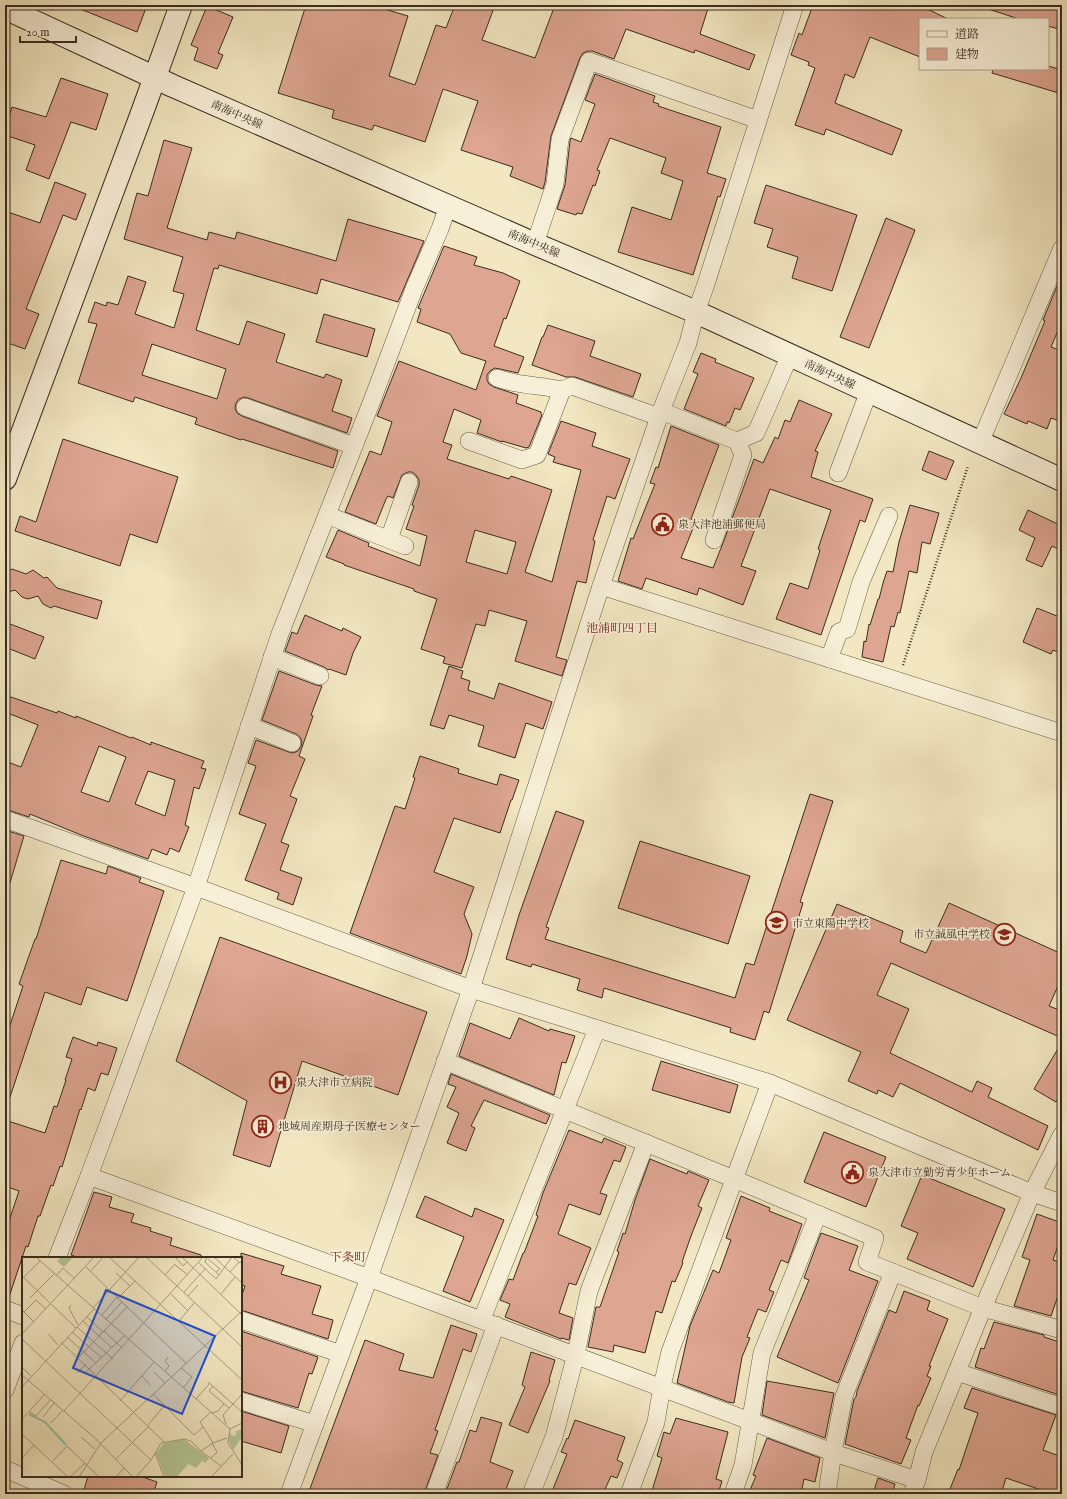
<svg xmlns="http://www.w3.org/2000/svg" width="1067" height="1499" viewBox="0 0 1067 1499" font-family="'IM FELL English','Noto Serif JP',serif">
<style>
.building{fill:#dea591;stroke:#392c20;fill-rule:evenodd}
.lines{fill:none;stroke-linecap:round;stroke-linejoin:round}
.street-casing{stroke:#675b48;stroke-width:18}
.secondary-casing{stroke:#392c20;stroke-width:24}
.path{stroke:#392c20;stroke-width:2.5;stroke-dasharray:1 2;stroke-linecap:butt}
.street{stroke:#f7efd7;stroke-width:17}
.secondary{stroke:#f7efd7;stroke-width:22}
.labels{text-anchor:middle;stroke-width:3.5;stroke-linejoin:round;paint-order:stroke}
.street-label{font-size:11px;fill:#392c20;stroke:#f7efd7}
.poi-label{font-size:11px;fill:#392c20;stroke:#f7efd7;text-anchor:start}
.neighbourhood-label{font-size:12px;fill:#7a1f14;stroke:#f7efd7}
.inset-river{fill:none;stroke:#9cc1ae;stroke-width:2}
.inset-road{fill:none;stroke:#a89c81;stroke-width:1}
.view{fill:#1d4ed8;fill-opacity:0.15;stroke:#1d4ed8;stroke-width:2}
.inset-edge{fill:none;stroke:#392c20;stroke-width:2}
</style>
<rect width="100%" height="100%" fill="#f2e7c1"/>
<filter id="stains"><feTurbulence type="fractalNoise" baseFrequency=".005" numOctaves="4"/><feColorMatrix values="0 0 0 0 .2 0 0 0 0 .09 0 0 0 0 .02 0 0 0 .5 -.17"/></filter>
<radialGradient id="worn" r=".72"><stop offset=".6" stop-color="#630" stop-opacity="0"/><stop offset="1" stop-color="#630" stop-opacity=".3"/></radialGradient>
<!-- building -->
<g class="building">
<path d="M74 5H147L137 32 73 6Z"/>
<path d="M306 5H371L408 16 389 76 415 85 436 25 446 28 455 5H495L482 40 535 58 555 5H709L700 34 755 55 749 70 695 50 694 53 626 29 614 59 592 51H588L583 53 580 58 551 136 545 182 543 189 510 176 513 167 461 150 478 101 443 89 425 142 374 125 372 130 332 118 334 110 278 93Z"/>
<path d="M813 5H919L948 19H920V57L870 37 854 78 845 74 835 103 902 130 892 155 826 129 824 135 795 125 815 68 808 65 809 62 791 55 799 33 802 35Z"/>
<path d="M985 5H1062V30L1048 26V19H1019L985 8Z"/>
<path d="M207 6 233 17 218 53 223 55 217 69 194 60 198 48 191 45Z"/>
<path d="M1048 66 1062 70V94L992 73 993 69H1048Z"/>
<path d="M595 74 655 96 653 102 659 104 658 106 721 127 707 173 726 179 720 197 718 196 693 275 618 252 632 207 671 220 683 181 661 173 666 158 610 138 597 170 600 171 595 186 593 185 582 214 577 213 576 215 557 209 565 185 570 141 571 138 581 142 595 104 585 100Z"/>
<path d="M61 78 108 94 96 130 71 122 49 179 26 170 35 145 5 135V129L12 107 46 117Z"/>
<path d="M164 140 192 148 167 228 207 240 209 232 235 239 237 232 336 261 348 219 424 241 398 302 321 279 317 294 219 265 218 269 214 268 196 330 239 345 247 321 285 334 276 362 324 378 326 374 342 380 332 411 352 418 347 433 248 398 244 397 239 399 236 403 235 408 237 413 242 416 338 451 333 468 242 439 241 440 195 424 197 418 135 397 133 402 78 383 97 324 88 322 95 302 106 306 107 302 118 305 128 276 146 282 135 314 174 328 184 294 173 291 183 257 124 239 137 193 148 196ZM152 344 226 369 217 399 142 375Z"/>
<path d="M55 182 86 194 76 220 63 215 26 309 39 314 25 349 5 342V211L40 223Z"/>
<path d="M766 185 857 215 832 291 792 278 798 257 767 247 773 229 754 223Z"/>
<path d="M886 218 915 230 869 348 840 337Z"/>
<path d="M444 246 477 257 474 265 503 273 520 281 506 319 504 318 494 346 524 357 518 373 495 368 490 371 487 375V380L489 384 494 387 518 395 516 403 541 412V414L542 415 529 447 526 448 502 441V442L477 433 481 420 454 409 443 442 452 445 447 459 509 479 511 476 552 490 525 572 552 582 581 470 553 462 555 457 548 454 561 421 596 433 592 446 630 459 615 499 607 496 593 540 595 541 586 583 577 581 556 657 567 660 562 676 515 661 527 621 489 610 485 626 476 624 462 668 443 663 445 657 421 649 437 599 414 591V589L344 565V564L326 557 338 530 369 543 368 546 420 566 427 536 406 529 414 506 412 505 419 485V480L416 475 412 472H408L402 475 393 498 388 496 386 499 376 524 345 512 370 451 381 455 392 422 377 416 399 361 476 390 486 361 461 353 450 334 417 322 421 309 418 308ZM475 530 516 542 507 574 466 562Z"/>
<path d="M1062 274V321L1051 347 1062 351V422L1051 418 1047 429 1028 421 1027 424 1004 414 1021 378 1045 321 1043 320Z"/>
<path d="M324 314 375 329 367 357 316 342Z"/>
<path d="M548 325 595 341 590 356 641 374 633 397 575 377H566L532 365 542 337H543Z"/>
<path d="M701 353 716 359 715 362 754 378 740 410 735 408 729 423 727 422 726 426 684 409 698 374 693 372Z"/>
<path d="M799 400 832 414 815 451 818 452 811 477 873 499 865 522 860 520 821 635 776 619 790 583 808 589 820 550 818 549 831 510 770 489 741 566 756 571 743 605 699 588 697 595 646 578 642 589 618 581 631 538 633 539 655 484 650 483 656 467 658 468 671 426 719 445 691 519 696 521 681 558 713 568 723 543 754 459 763 463 775 437 778 439 785 420 790 422Z"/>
<path d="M63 439 178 477 157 543 130 534 120 566 15 531 20 516 36 522Z"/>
<path d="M929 451 954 461 946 480 922 470Z"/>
<path d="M910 505 939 513 930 544 922 542 917 573 909 571 900 613 898 612 894 627 891 626 883 662 862 657 864 641 866 642 869 624 870 625 878 599H879L883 583 887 571 893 572 899 542Z"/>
<path d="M1028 510 1062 526V551L1052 546 1042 567 1026 560 1035 538 1019 530Z"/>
<path d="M12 569 26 574 33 570 44 578 47 577 57 588 102 601 97 619 54 606 51 608 43 604 38 596 28 599 22 597 15 590 5 593V574Z"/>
<path d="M1037 608 1062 618V654L1053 650 1051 654 1023 642Z"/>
<path d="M305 615 342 631 343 628 361 637 353 653 346 675 329 669 328 670 324 667 285 651 292 632 297 634Z"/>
<path d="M5 622 44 637 35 659 5 647Z"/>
<path d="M449 666 463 671 461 678 470 681 468 690 494 699 499 683 552 702 543 729 526 723 515 758 478 746 484 726 449 715 444 729 430 725Z"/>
<path d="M279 671 316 685 322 686 311 715 313 716 299 756 305 759 290 796 297 799 281 842 289 845 280 870 302 878 293 905 277 899 279 893 245 880 266 824 239 814 256 766 248 763 256 740 289 752 293 753 298 751 301 746 302 742 300 737 296 734 262 720Z"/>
<path d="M5 695 57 713 58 711 76 718V716L131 738 132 737 151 745V742L204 761 201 768 206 769 199 789 194 787 185 825 189 827 179 852 170 848 167 855 152 849 148 859 81 835 30 814 29 817 5 809V796L10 782 5 780V761L21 767 38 725 5 712ZM99 746 126 757 109 802 81 792ZM148 771 175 780 165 816 135 804Z"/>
<path d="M420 756 459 769 458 773 497 785 500 774 519 780 512 800H511L500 833 454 818 434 872 474 887 464 914 472 934 467 956 461 974 350 933 395 806 405 809 415 778 413 777Z"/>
<path d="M810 794 833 801 800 902 803 903 769 1013 764 1011 755 1040 730 1032 731 1028 604 988 602 998 577 990 580 979 532 964 531 967 506 959 519 915 556 811 584 821 546 927 549 928 545 939 735 998 746 963 754 965Z"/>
<path d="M5 830 24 836 9 886H5Z"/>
<path d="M640 841 750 876 728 944 618 908Z"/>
<path d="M61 860 106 874 108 866 141 878 139 882 164 891 127 1001 87 987 81 1005 45 992 8 1103 5 1102V1040L23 986 19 984 35 939H36Z"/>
<path d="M949 903 1062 954V977L1049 1006 1062 1011V1038L891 963 877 995 909 1009 890 1053 972 1092 977 1081 992 1088 988 1097 1048 1126 1038 1150 900 1083 893 1097 878 1090 877 1094 848 1081 861 1052 787 1020 837 904 903 931 900 942 926 953Z"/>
<path d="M220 937 427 1012 398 1095 302 1061 270 1167 233 1155 247 1101 176 1061Z"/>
<path d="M519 1018 549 1031 550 1029 575 1036 566 1063 562 1062 554 1095 459 1056 470 1023 510 1039Z"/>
<path d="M73 1037 97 1046 98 1042 117 1048 108 1075 101 1073 95 1091 88 1088 81 1110 80 1109 62 1167 60 1166 53 1186 51 1185 40 1216H38L28 1247 26 1246 8 1300 5 1299V1224H8L19 1191 5 1186V1120L45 1133 54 1106 57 1107 66 1080H65L72 1059 66 1057Z"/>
<path d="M1062 1042V1092L1056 1102 1034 1089Z"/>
<path d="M661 1061 738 1085 730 1113 652 1090Z"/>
<path d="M451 1074 550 1115 546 1124 484 1100 471 1126 475 1128 466 1151 447 1143 459 1113 447 1107 456 1087 448 1084Z"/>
<path d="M569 1130 602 1143 604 1138 626 1147 620 1162 614 1160 600 1193 607 1195 600 1215 569 1204 558 1234 591 1248 576 1285 569 1283 559 1313 573 1318 569 1340 561 1338V1339L505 1317 510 1304 500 1300 509 1279 513 1280 523 1253H524L538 1216 536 1215 543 1193Z"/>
<path d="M824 1132 886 1157 866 1207 804 1182Z"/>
<path d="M650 1159 687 1174 688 1171 709 1180 698 1206 702 1208 691 1236 682 1262 683 1263 675 1282 672 1281 662 1313 656 1311 645 1353 614 1345 613 1352 588 1347 596 1307H600L619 1252 617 1251 623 1233 625 1234 635 1200Z"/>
<path d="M922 1175 1005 1209 973 1287 907 1259 918 1233 901 1226Z"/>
<path d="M94 1192 112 1197 109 1207 134 1214 131 1222 151 1228 150 1231 172 1238 170 1245 201 1255V1258H79L71 1255Z"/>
<path d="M425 1196 472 1217 475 1208 504 1220 470 1302 443 1291 464 1237 416 1217Z"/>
<path d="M741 1196 770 1208 769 1211 802 1224 788 1263 781 1260 769 1290 774 1292 766 1312 758 1309 747 1337 750 1338 742 1357 734 1403 728 1402 677 1383 690 1326 713 1270 719 1273 731 1240 726 1238Z"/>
<path d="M1037 1214 1062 1223V1234L1053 1260 1062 1263V1284L1051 1316 1014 1306 1030 1260 1022 1257Z"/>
<path d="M821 1233 858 1246 849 1270 878 1281 838 1383 777 1357 809 1280 804 1278Z"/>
<path d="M241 1253 284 1266 281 1274 321 1286 312 1314 333 1320 328 1339 241 1310V1298L245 1286 241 1285Z"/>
<path d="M904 1291 930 1301 927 1310 948 1319 929 1366H931L927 1376 931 1378 919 1406 918 1405 906 1438 911 1440 901 1464 845 1444 854 1399 856 1397 857 1391 889 1310 896 1313Z"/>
<path d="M994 1322 1044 1335V1337L1062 1343V1396L975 1367 981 1348 984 1349Z"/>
<path d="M451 1325 477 1334 471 1352 463 1349 435 1430 438 1431 430 1453 438 1455 424 1494H308L365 1340 404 1354 399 1370 433 1378Z"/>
<path d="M241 1331 318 1357 312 1374 309 1373 298 1408 241 1391Z"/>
<path d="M531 1352 555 1360 549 1380 550 1381 528 1433 509 1425 525 1387 522 1385Z"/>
<path d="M767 1381 834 1393 825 1438 762 1415Z"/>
<path d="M972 1388 1056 1415 1043 1450 1062 1457V1494H1053L1006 1478 1001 1494H948L958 1469 959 1470 978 1413 964 1408Z"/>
<path d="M241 1411 289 1426 281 1453 241 1441Z"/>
<path d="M481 1417 502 1423 490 1462 513 1471 504 1494H445L457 1462H459L470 1430 476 1432Z"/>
<path d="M676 1418 728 1432 716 1479 722 1481 718 1494H651L662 1458 657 1456 664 1432 670 1434Z"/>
<path d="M575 1420 625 1437 617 1460 623 1463 617 1478 611 1476 603 1494H551L567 1454 561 1452 567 1438 568 1439Z"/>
<path d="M767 1438 820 1458 815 1482 804 1479 801 1494H760L750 1490 756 1476 753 1475Z"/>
<path d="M88 1476H140L157 1482 153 1494H96L84 1490Z"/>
<path d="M878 1478 895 1484 892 1494H873Z"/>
</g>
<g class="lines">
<defs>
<g id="street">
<path d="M535 244 555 184 560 139 589 61 758 120"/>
<path d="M497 378C518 386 541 385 562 390"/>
<path d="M245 407 354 446"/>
<path d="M661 411 737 441"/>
<path d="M469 441 522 460 537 455 562 390 572 386 659 417"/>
<path d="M980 443 1062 248"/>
<path d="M838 473 869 391"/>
<path d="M327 515 405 546"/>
<path d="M389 539 409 482"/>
<path d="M714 540 743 455 737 441 756 433 790 355"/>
<path d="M601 586 1062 733"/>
<path d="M272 657 320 676"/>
<path d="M829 659 839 632 847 629 861 582 889 516"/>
<path d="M249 726 292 743"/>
<path d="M5 819 196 887 471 989 770 1083 1032 1193 1062 1203"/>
<path d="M445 1061 734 1179 875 1238 867 1262 983 1308 1062 1330"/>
<path d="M89 1176 196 887 280 634 373 398 414 289 440 229 448 206"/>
<path d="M57 1258 89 1176 369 1278 840 1455 917 1480"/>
<path d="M5 1309 23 1316"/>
<path d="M482 1319 597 1029"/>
<path d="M241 1320 341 1354"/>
<path d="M957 1372 1062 1407"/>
<path d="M5 1390 23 1343"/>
<path d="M241 1401 315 1424"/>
<path d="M5 1469 64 1494"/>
<path d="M289 1494 369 1278 471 989 601 586 661 411 688 343 696 312 705 287 795 5"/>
<path d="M434 1494 496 1325"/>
<path d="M531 1494 554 1437 576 1354 589 1291 646 1143"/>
<path d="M629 1494 656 1422 662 1386 670 1352 770 1083"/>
<path d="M733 1494 743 1465 762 1353 818 1214"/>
<path d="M827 1494 833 1452 844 1396 893 1272"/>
<path d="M912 1494 917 1480 924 1452 983 1308 1032 1193 1062 1134"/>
</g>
<g id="secondary">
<path d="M5 8 173 86 535 244 696 312 1062 480"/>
<path d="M5 479 143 110 181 5"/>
</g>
</defs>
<!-- street casing -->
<use href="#street" class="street-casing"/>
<!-- secondary casing -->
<use href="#secondary" class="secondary-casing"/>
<!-- path -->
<path class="path" d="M903 665 968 466"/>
<!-- street -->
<use href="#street" class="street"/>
<!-- secondary -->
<use href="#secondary" class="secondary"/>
</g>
<!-- icons -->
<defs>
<symbol id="civic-ring" viewBox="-11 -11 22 22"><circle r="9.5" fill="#f7efd7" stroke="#8f2418" stroke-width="1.5"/><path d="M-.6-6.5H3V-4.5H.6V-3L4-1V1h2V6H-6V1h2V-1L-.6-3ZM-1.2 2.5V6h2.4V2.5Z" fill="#8f2418"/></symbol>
<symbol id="school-ring" viewBox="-11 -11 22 22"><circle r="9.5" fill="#f7efd7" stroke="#8f2418" stroke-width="1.5"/><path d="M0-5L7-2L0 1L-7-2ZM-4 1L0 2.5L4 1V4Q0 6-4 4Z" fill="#8f2418"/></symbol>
<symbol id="hospital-ring" viewBox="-11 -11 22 22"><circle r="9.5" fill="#f7efd7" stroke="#8f2418" stroke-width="1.5"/><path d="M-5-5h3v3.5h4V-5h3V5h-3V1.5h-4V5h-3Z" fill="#8f2418"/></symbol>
<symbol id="building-ring" viewBox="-11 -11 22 22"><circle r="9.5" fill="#f7efd7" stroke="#8f2418" stroke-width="1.5"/><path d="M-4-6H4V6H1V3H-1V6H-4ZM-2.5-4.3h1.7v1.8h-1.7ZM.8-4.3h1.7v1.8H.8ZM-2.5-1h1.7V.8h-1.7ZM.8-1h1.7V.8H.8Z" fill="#8f2418"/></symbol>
</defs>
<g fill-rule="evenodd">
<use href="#civic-ring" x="650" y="512" width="25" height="25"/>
<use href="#school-ring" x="764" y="910" width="25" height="25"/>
<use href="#school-ring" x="992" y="922" width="25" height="25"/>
<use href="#hospital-ring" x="268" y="1070" width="25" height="25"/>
<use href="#building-ring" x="250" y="1114" width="25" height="25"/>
<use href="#civic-ring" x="840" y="1160" width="25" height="25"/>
</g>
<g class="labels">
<!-- street labels -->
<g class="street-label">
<text transform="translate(237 114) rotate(24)" y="4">南海中央線</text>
<text transform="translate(534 243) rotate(23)" y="4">南海中央線</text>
<text transform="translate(830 374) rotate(25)" y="4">南海中央線</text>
</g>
<!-- poi labels -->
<g class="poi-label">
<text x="678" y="528">泉大津池浦郵便局</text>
<text x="792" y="927">市立東陽中学校</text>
<text x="990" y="938" text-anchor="end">市立誠風中学校</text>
<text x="296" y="1086">泉大津市立病院</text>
<text x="278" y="1130">地域周産期母子医療センター</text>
<text x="868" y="1176">泉大津市立勤労青少年ホーム</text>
</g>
<!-- neighbourhood labels -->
<g class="neighbourhood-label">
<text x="622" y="632">池浦町四丁目</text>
<text x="348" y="1261">下条町</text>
</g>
</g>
<!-- overview -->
<g transform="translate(22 1257)">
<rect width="220" height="220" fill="#f2e7c1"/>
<path d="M39 0H51L42 10 35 4ZM220 172V180L211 193 207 184 208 175 210 179 214 178V174ZM162 182 187 201 183 206 180 204 174 211 166 207 155 220H143L134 196 142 186Z" fill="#b6c796"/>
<path class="inset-river" d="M7 157 23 165 44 188"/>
<path class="inset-road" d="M14 0 208 172M87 0 220 123M124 0 220 90M153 0 161 9 165 5M160 0 220 58M185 0 183 5 197 18M192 0 220 26M211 0 218 6 220 3M186 2 198 12 194 15M177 6 194 22 210 0M152 7 166 18M68 15 81 0M208 15 217 5M94 16 108 29M143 18 153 7M0 19 54 71M34 19 41 11 53 22M0 22 18 4M162 35 183 12M149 37 166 54M199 37 213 20M166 39 176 28M8 41 32 17M96 41 113 24M49 48 47 51 56 68M105 50 164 106M71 51 117 0M0 53 12 65M2 55 14 43 24 52M80 58 95 40M65 60 81 75M84 62 100 45M61 64 90 91M157 64 173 45M55 70 91 102M82 74 100 91M50 75 80 101M0 77 72 0M26 77 36 88M45 80 73 105M0 82 129 203 139 186 162 182 169 184 179 194 199 209M39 85 142 185M57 100 105 50 64 10M0 110 9 119M159 111 170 120 161 131M143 114 147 109 143 104 146 100M132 115 143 126M55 116 64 107M63 116 102 79M0 118 74 182 111 220M120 119 128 128M186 125 220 155M191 129 187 134 207 151M0 130 72 52M131 137 172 178 181 170M174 142 188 126M98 144 132 105M42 154 181 0M8 155 14 159 29 142M189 155 178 165 191 186M190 156 196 154 202 147M21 160 33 145M0 162 23 137M29 166 41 153M204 167 201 158 220 137M126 168 142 149M208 172 206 186 220 208M208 172 220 166M0 177 46 220M59 180 73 192M179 194 191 186 205 181M133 196 142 220M0 201 12 188M189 201 195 195 190 186M94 202 127 169M31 204 45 189 77 220M48 220 63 206M57 220 79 186 220 54M94 220 102 211M114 220 129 203M189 220 211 197"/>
<path class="view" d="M84 33 193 79 160 157 51 111Z"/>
<rect width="220" height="220" class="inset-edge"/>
</g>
<!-- margin -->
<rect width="1067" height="1499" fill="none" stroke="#f2e7c1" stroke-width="20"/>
<rect x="6" y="6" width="1055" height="1487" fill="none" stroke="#392c20" stroke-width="2"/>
<rect x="10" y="10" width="1047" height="1479" fill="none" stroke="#392c20"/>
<!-- legend -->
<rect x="919" y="18" width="130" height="52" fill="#f7efd7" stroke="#aba18e"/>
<rect x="927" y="31" width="20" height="6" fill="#f7efd7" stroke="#aba18e"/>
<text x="955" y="38" font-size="12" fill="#392c20">道路</text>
<rect x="927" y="48" width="20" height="12" fill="#dea591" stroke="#aba18e"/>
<text x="955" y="58" font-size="12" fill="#392c20">建物</text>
<!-- scale -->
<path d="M20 36v6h56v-6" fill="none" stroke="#392c20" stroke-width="2"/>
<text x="26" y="36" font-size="12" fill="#392c20" stroke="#f7efd7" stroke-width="3" paint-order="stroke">20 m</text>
<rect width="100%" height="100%" filter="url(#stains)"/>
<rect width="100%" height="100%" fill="url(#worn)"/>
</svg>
